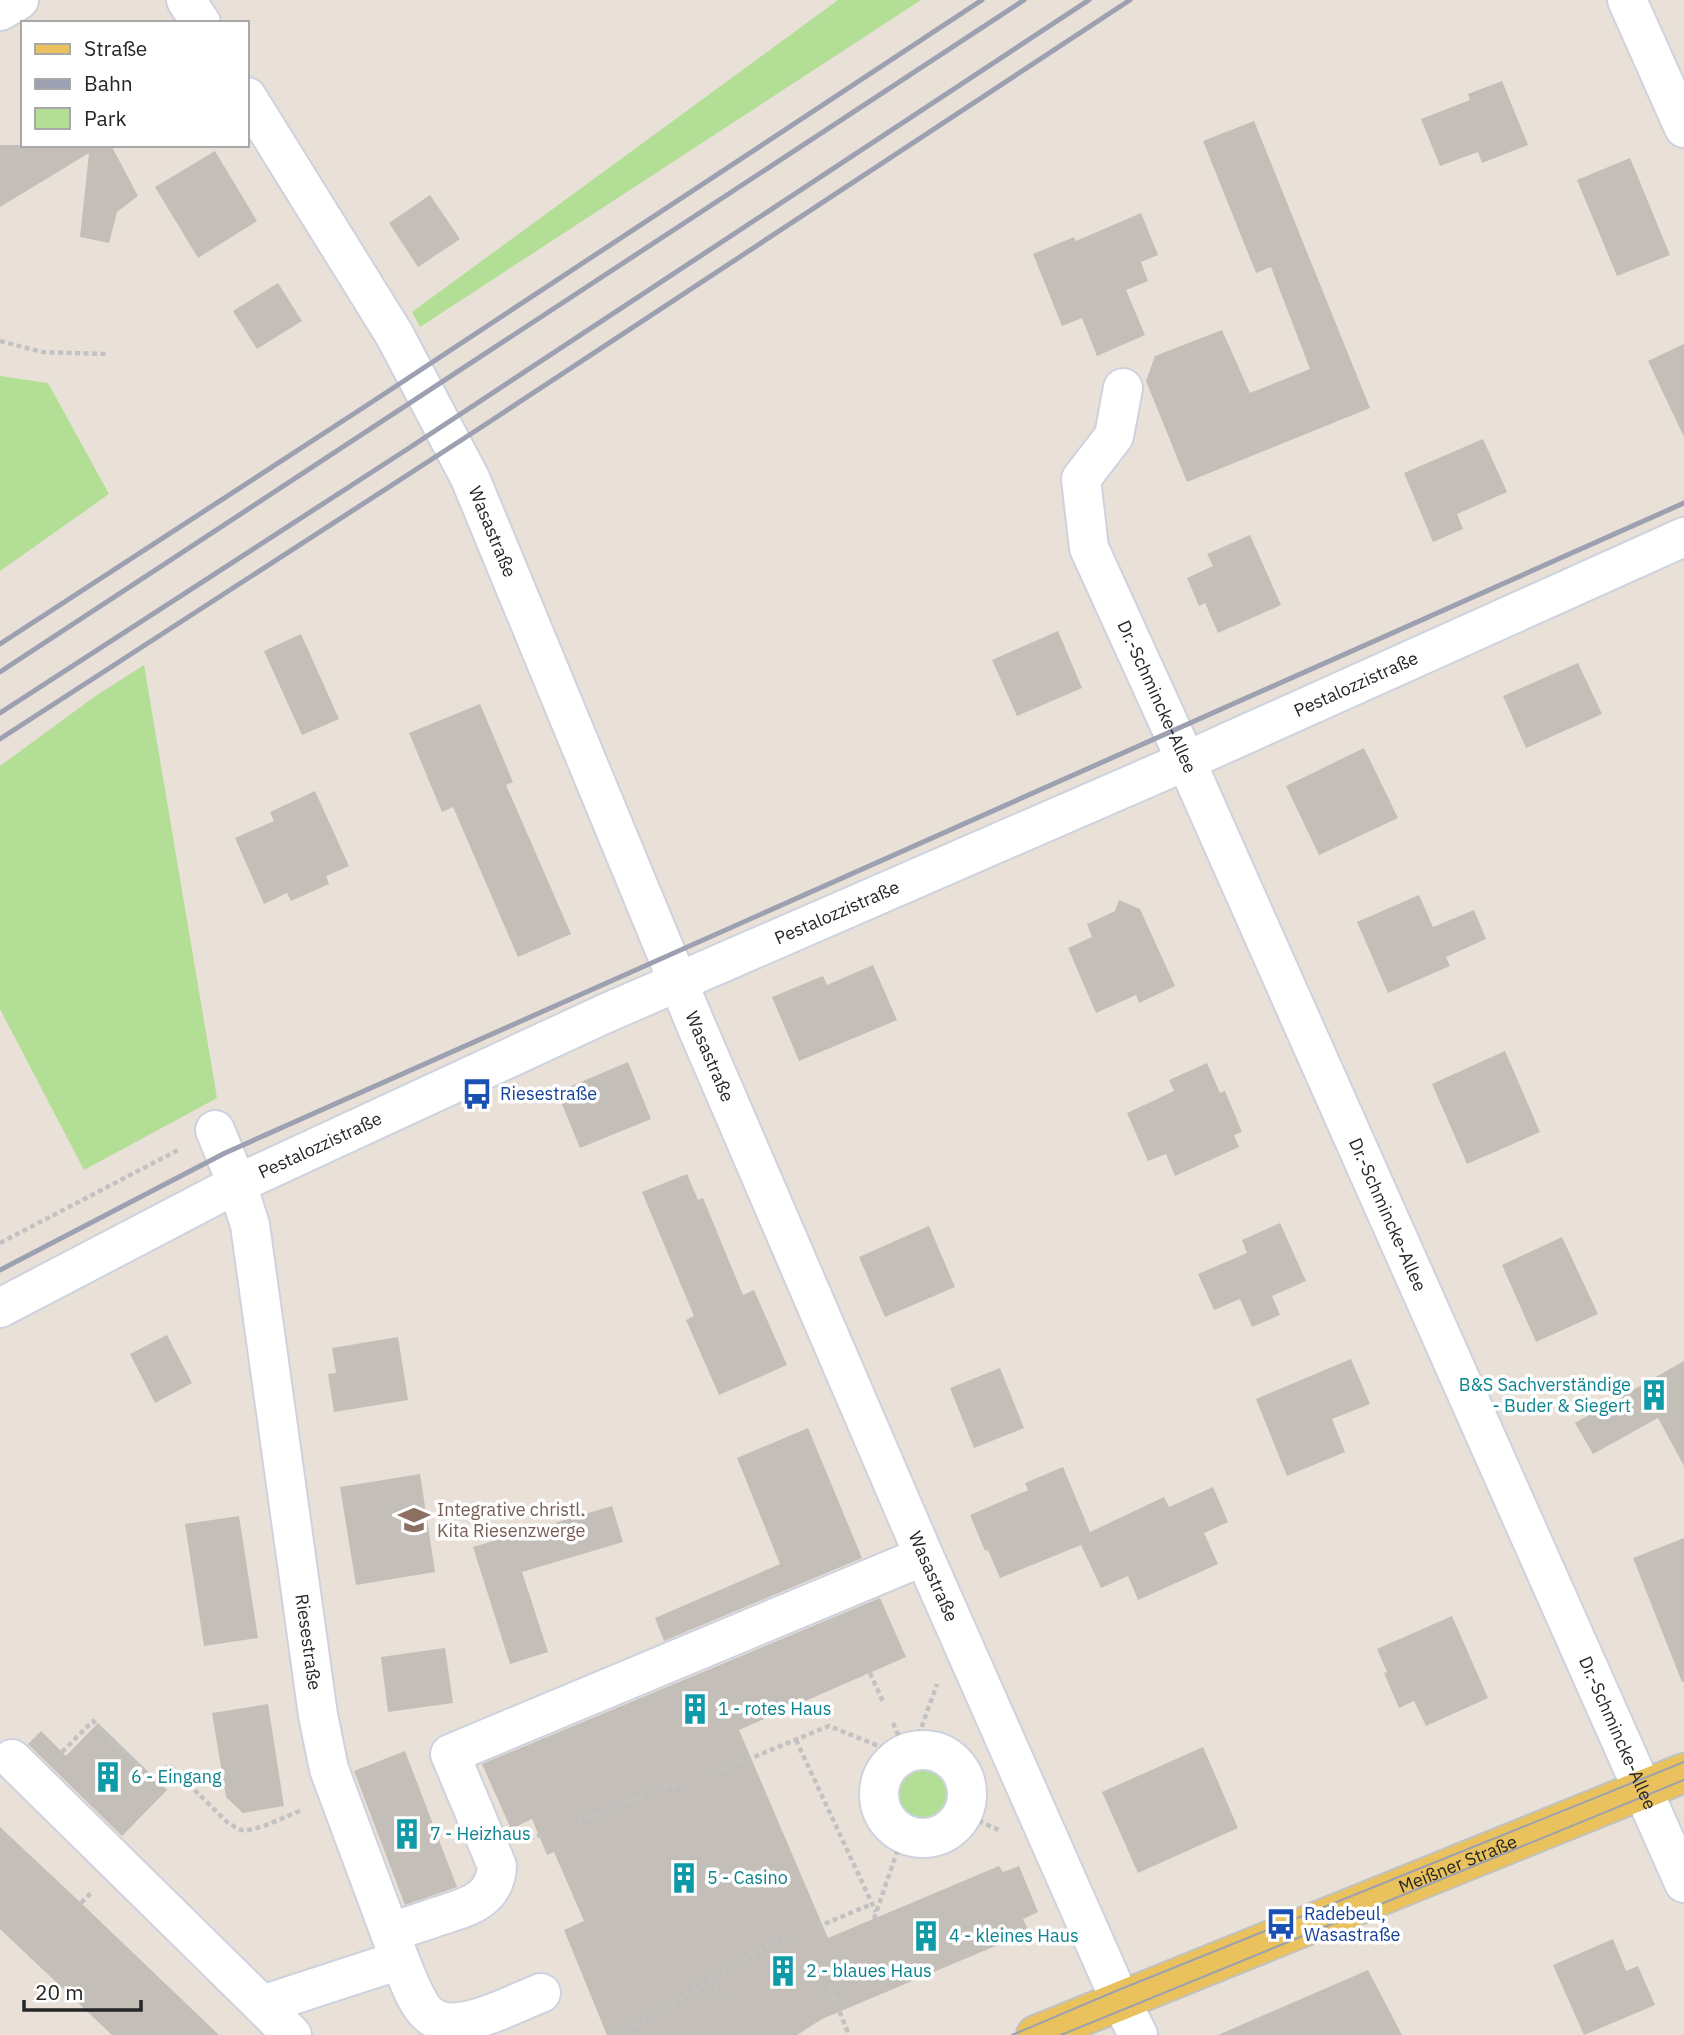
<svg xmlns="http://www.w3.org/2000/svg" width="1684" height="2035" viewBox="0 0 1684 2035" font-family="'IBM Plex Sans',sans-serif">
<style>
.green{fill:#b2de96}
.building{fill:#c4beb8}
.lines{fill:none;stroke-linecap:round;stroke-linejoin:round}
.minor-casing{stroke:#ced2df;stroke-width:42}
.major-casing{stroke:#c2c2c2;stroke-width:42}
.path{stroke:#c2c2c2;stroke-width:4.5;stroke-dasharray:5 3.5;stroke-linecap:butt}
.minor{stroke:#fff;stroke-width:38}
.major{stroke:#e9c15d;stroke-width:38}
.tram{stroke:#9ca0b0;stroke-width:2}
.rail{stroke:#9ca0b0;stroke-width:5}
.labels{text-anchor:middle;stroke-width:7;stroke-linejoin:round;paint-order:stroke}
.street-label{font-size:18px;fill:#262626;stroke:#fff}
.transit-label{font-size:18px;fill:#164399;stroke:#fff;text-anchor:start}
.culture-label{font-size:18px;fill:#0d838f;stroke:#fff;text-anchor:start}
.education-label{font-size:18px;fill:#785e54;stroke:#fff;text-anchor:start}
</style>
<rect width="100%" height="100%" fill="#e9e1d8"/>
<!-- green -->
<g class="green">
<path d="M838 0H921L420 327 412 312Z"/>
<path d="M0 376 48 383 109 494 0 571Z"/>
<path d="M144 665 217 1098 84 1170 0 1009V766L97 695Z"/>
<path d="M924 1767 943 1774 951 1795 942 1815 924 1822 903 1814 894 1794 906 1775Z"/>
</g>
<!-- building -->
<g class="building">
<path d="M1502 81 1528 145 1482 163 1478 152 1440 166 1421 119 1470 100 1468 94Z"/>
<path d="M1254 121 1370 408 1187 482 1146 381 1155 356 1222 330 1250 393 1310 369 1271 267 1256 273 1203 141Z"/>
<path d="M0 145H111L138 196 117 212 109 243 80 237 89 153 0 207Z"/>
<path d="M215 151 257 221 198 258 155 187Z"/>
<path d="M1630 158 1670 255 1617 276 1577 180Z"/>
<path d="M430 195 460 239 418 267 389 223Z"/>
<path d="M1141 213 1158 255 1141 262 1148 281 1126 290 1145 335 1097 356 1082 318 1062 326 1033 254 1074 237 1076 241Z"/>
<path d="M278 283 302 321 257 349 233 311Z"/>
<path d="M1684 344V437L1648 361Z"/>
<path d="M1483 439 1507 492 1457 514 1463 529 1433 542 1404 473Z"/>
<path d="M1250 535 1281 605 1218 633 1205 603 1199 606 1187 578 1213 566 1207 554Z"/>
<path d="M1058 631 1082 688 1017 716 992 660Z"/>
<path d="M301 634 339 719 302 735 264 651Z"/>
<path d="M1578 663 1602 714 1526 748 1503 696Z"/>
<path d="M480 704 513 782 506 785 571 934 518 957 453 807 442 812 409 733Z"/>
<path d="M1364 748 1398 818 1319 855 1286 786Z"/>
<path d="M315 791 349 866 326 876 329 884 291 901 287 893 264 904 235 838 274 821 270 812Z"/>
<path d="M1419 895 1433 927 1474 910 1486 939 1446 957 1450 966 1388 993 1357 922Z"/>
<path d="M1119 900 1140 909 1175 986 1139 1003 1136 995 1096 1013 1068 948 1092 937 1087 924 1115 911Z"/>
<path d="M873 965 897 1020 799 1061 772 997 823 976 827 985Z"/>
<path d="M1505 1051 1540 1132 1467 1164 1432 1084Z"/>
<path d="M628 1062 651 1119 580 1148 557 1092Z"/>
<path d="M1207 1063 1220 1093 1225 1091 1242 1132 1234 1135 1239 1147 1175 1176 1166 1154 1148 1161 1127 1113 1174 1091 1169 1080Z"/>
<path d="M687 1174 698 1200 703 1198 743 1295 754 1290 787 1365 719 1395 686 1320 694 1316 642 1192Z"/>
<path d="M1280 1223 1306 1281 1272 1296 1280 1315 1252 1327 1240 1299 1214 1310 1198 1274 1247 1253 1242 1240Z"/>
<path d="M929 1226 955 1287 885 1317 859 1257Z"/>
<path d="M1562 1237 1598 1314 1536 1342 1502 1265Z"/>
<path d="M167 1335 192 1383 155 1403 130 1354Z"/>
<path d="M398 1337 408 1400 334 1412 328 1374 336 1373 332 1348Z"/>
<path d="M1351 1359 1370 1404 1332 1419 1345 1452 1287 1476 1256 1399Z"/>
<path d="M1684 1361V1466L1658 1418 1593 1454 1575 1423Z"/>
<path d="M1000 1368 1024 1428 974 1448 950 1388Z"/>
<path d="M808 1428 862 1558 664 1641 655 1618 780 1564 737 1458Z"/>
<path d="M1063 1467 1090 1532 1164 1497 1169 1507 1213 1487 1228 1522 1204 1533 1218 1564 1138 1600 1128 1576 1101 1588 1081 1545 1000 1578 988 1550 985 1551 970 1515 1028 1490 1025 1483Z"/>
<path d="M420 1474 435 1572 356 1585 340 1487Z"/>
<path d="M612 1506 623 1542 522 1572 548 1652 510 1664 473 1547Z"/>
<path d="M239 1516 258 1638 204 1646 185 1524Z"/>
<path d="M1684 1538V1682H1682L1633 1558Z"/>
<path d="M880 1598 906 1657 739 1730 828 1938 999 1866 1003 1872 1019 1866 1038 1912 1023 1919 1029 1932 822 2019 797 2035H607L564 1930 584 1921 554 1852 547 1855 532 1819 511 1829 482 1764Z"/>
<path d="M1452 1616 1488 1698 1426 1726 1414 1701 1399 1708 1384 1673 1387 1672 1377 1649Z"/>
<path d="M445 1648 453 1703 388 1712 381 1657Z"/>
<path d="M268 1704 284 1806 243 1813 226 1797 212 1713Z"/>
<path d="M98 1723 167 1790 122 1836 28 1744 41 1731 66 1756Z"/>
<path d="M1203 1747 1238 1828 1138 1873 1102 1792Z"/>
<path d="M405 1751 457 1887 405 1905 354 1771Z"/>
<path d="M0 1827 81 1903 219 2035H112L0 1929Z"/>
<path d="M1613 1939 1626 1971 1638 1966 1655 2005 1584 2035 1553 1965Z"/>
<path d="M1368 1970 1402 2035H1218Z"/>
</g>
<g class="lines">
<defs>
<g id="minor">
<path d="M186 0 201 23"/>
<path d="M1627 0 1684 128"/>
<path d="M0 11 19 0"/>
<path id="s1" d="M247 97 394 334 470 478 695 1023 924 1556 1116 1991 1138 2035"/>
<path id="s2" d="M1123 388 1114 436 1081 479 1089 548 1186 761 1684 1883"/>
<path id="s3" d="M0 1308 237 1184 602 1015 1186 761 1684 537"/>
<circle cx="923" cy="1794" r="44"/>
<path d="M12 1759 262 2005 400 1960 329 1769 318 1715 250 1225 237 1184 215 1130"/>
<path d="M390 1933C406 1927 422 1922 439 1916 467 1907 495 1901 497 1866L450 1754 924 1556"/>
<path d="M400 1960C407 1976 417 2008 432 2017 459 2035 514 2003 541 1993"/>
<path d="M262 2005 292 2035"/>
</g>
<g id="major">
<path id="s4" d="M1036 2035 1684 1773"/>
</g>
</defs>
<!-- minor casing -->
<use href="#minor" class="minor-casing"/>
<!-- major casing -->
<use href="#major" class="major-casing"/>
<!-- path -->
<g class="path">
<path d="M0 341 42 352 106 354"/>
<path d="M0 1243 180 1149"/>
<path d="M870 1673 884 1704"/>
<path d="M893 1723 906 1753"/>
<path d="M796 1740 876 1912"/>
<path d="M913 1751 937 1684"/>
<path d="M62 1752 93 1721 153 1781 169 1765 227 1822C232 1825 237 1829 242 1830 256 1832 288 1815 302 1810"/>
<path d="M715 1773 829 1726 901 1755"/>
<path d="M963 1814 1001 1831"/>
<path d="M577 1822 663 1786H683"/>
<path d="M529 1839 540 1835"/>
<path d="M81 1903 92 1892"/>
<path d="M874 1919 903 1834"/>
<path d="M817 1927 872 1904"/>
<path d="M710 1980 721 1996"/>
<path d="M830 1988 849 2035"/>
<path d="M620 2035 771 1944 788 1937"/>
</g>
<!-- minor -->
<use href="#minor" class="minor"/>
<!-- major -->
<use href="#major" class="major"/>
<!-- tram -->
<g class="tram">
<path d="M1012 2035 1116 1991 1684 1762"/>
<path d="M1061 2035 1684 1780"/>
</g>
<!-- rail -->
<g class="rail">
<path d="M0 644 378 398 982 0"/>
<path d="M0 672 1024 0"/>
<path d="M0 713 406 450 1089 0"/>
<path d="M0 739 480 428 1130 0"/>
<path d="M0 1270 225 1153 1684 503"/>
</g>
</g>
<!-- icons -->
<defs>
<symbol id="bus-bare" viewBox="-9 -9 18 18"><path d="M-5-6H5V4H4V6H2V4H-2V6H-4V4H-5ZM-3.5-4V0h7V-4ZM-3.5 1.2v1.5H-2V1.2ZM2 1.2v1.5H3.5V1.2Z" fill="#1a4fb4" stroke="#fff" stroke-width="2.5" paint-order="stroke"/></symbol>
<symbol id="building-bare" viewBox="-9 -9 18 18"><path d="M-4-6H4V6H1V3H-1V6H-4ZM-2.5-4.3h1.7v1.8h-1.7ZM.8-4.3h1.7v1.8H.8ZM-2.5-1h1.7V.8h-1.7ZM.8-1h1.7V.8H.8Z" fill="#0f9aa8" stroke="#fff" stroke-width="2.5" paint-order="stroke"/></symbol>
<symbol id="school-bare" viewBox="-9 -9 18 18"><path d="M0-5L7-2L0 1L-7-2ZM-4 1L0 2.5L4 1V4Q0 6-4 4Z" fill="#8d6e63" stroke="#fff" stroke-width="2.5" paint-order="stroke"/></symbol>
</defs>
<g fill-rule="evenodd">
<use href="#bus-bare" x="455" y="1072" width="44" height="44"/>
<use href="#building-bare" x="1632" y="1373" width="44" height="44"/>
<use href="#school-bare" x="392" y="1498" width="44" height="44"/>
<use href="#building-bare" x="673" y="1687" width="44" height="44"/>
<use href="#building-bare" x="86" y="1755" width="44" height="44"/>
<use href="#building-bare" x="385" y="1812" width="44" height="44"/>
<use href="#building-bare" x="662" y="1856" width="44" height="44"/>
<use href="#bus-bare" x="1259" y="1902" width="44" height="44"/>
<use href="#building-bare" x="904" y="1914" width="44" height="44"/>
<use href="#building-bare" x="761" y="1949" width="44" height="44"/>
</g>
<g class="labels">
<!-- street labels -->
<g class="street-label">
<text dy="6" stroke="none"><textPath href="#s1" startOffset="500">Wasastraße</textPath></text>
<text dy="6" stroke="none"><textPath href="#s3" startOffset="1493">Pestalozzistraße</textPath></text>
<text dy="6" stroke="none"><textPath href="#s2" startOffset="336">Dr.-Schmincke-Allee</textPath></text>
<text dy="6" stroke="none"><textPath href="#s3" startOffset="926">Pestalozzistraße</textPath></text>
<text dy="6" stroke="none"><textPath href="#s1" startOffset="1068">Wasastraße</textPath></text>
<text dy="6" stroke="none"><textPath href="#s3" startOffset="359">Pestalozzistraße</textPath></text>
<text dy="6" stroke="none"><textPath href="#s2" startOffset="903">Dr.-Schmincke-Allee</textPath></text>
<text dy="6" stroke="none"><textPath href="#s1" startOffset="1634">Wasastraße</textPath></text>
<text transform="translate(308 1642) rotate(82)" y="6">Riesestraße</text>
<text dy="6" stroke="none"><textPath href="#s2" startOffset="1470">Dr.-Schmincke-Allee</textPath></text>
<text dy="6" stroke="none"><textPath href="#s4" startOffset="455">Meißner Straße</textPath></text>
</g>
<!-- transit labels -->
<g class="transit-label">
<text x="500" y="1100">Riesestraße</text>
<text x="1304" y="1920">Radebeul,<tspan x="1304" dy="21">Wasastraße</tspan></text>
</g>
<!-- culture labels -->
<g class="culture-label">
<text x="1631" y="1391" text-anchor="end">B&amp;S Sachverständige<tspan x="1631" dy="21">- Buder &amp; Siegert</tspan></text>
<text x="718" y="1715">1 - rotes Haus</text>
<text x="131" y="1783">6 - Eingang</text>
<text x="430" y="1840">7 - Heizhaus</text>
<text x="707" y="1884">5 - Casino</text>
<text x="949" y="1942">4 - kleines Haus</text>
<text x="806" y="1977">2 - blaues Haus</text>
</g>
<!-- education labels -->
<g class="education-label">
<text x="437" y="1516">Integrative christl.<tspan x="437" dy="21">Kita Riesenzwerge</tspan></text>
</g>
</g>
<!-- legend -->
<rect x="21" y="21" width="228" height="126" fill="#ffffff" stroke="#a8a8a8" stroke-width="2"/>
<rect x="35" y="44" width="35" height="10" fill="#e9c15d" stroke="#a8a8a8" stroke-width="2"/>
<text x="84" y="56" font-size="21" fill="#262626">Straße</text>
<rect x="35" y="79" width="35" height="10" fill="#9ca0b0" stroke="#a8a8a8" stroke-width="2"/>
<text x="84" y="91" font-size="21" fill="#262626">Bahn</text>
<rect x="35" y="108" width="35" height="21" fill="#b2de96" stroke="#a8a8a8" stroke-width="2"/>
<text x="84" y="126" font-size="21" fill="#262626">Park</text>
<!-- scale -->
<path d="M24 2000v10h117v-10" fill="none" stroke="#262626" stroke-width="3.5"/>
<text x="35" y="2000" font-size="21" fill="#262626" stroke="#ffffff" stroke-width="5" paint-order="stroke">20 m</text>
</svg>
